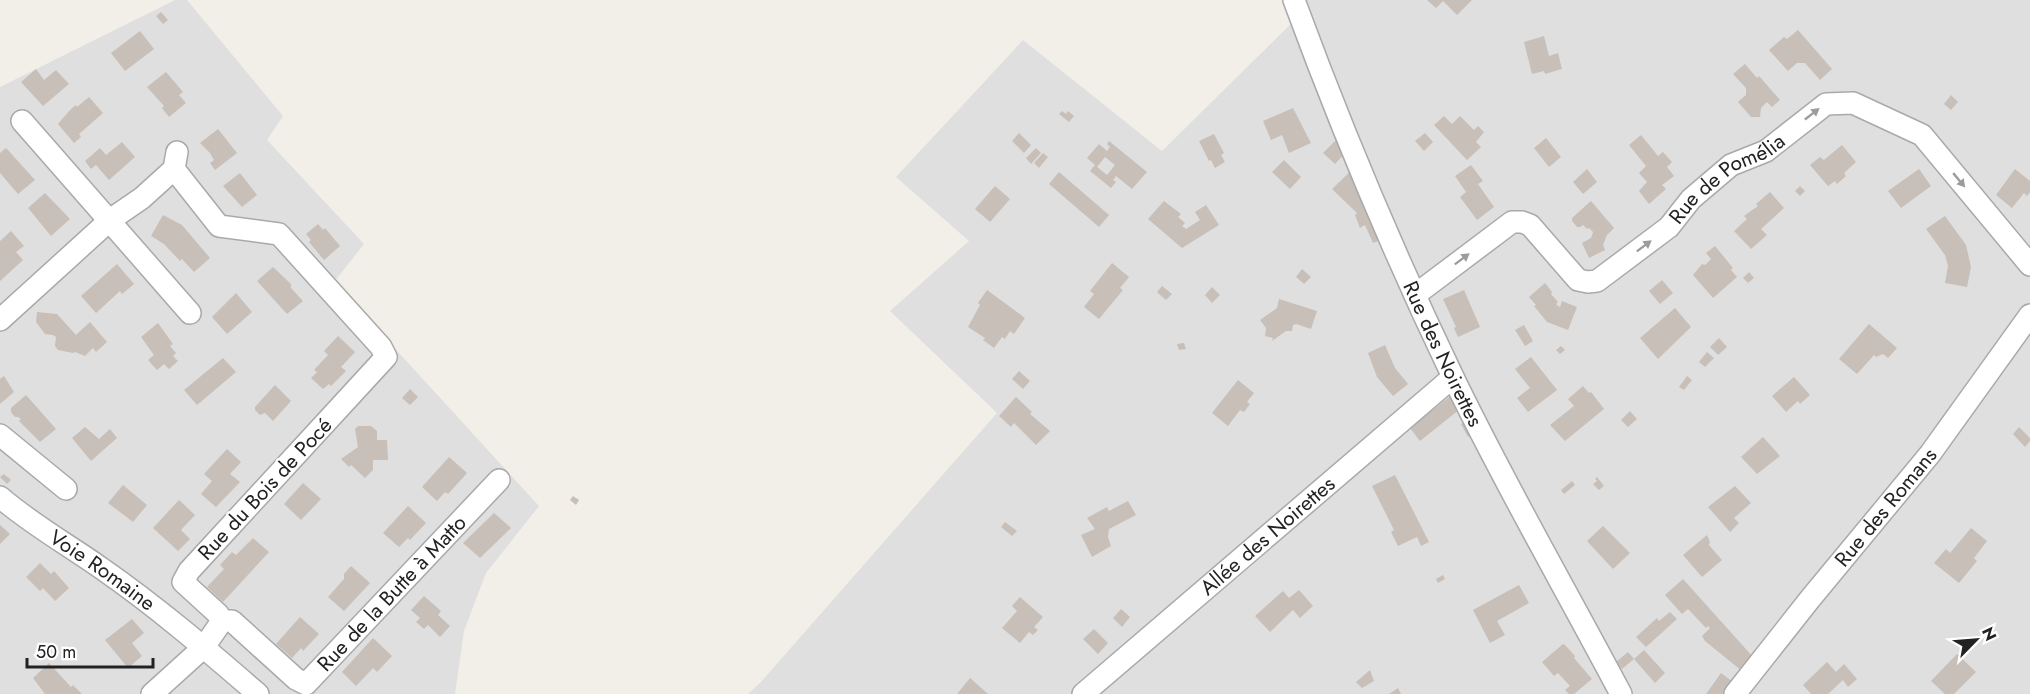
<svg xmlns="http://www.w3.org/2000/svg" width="2030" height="694" viewBox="0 0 2030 694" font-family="Jost,sans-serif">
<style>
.residential{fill:#e0dfdf}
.building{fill:#c7bfb8;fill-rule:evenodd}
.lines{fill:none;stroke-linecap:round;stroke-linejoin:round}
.minor-casing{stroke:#a9a9a9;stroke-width:24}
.minor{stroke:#fff;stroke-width:21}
.oneway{fill:#9c9c9c}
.labels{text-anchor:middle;stroke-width:4.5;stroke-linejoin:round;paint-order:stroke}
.street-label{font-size:21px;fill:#222;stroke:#fff}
</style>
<rect width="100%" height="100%" fill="#f2efe9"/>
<!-- residential -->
<g class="residential">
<path d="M175 0H187L283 116 267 140 364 244 334 282 539 506 486 573 464 631 455 694H0V87Z"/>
<path d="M1295 0H2030V694H1100L1098 691 1095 694H748L760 683 997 413 890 311 969 241 896 177 1023 40 1162 151 1300 15Z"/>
</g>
<!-- building -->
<g class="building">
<path d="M1427 0H1472L1457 15 1443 1 1436 8Z"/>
<path d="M161 12 168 20 163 24 156 16Z"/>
<path d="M1798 30 1832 69 1820 80 1805 63H1797L1788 71 1769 50 1784 37 1787 39Z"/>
<path d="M140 31 154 49 125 71 111 53Z"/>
<path d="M1544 36 1549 56 1558 53 1562 69 1545 74 1544 71 1532 74 1524 42Z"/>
<path d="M1745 64 1757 78 1759 76 1780 100 1772 107 1767 102 1761 108 1760 117H1751L1738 102 1746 95V88L1733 74Z"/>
<path d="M36 69 44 80 56 70 69 84 43 106 21 82Z"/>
<path d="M166 72 183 92 179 95 186 103 169 117 162 108 164 106 147 87Z"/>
<path d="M1951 95 1958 102 1951 110 1944 104Z"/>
<path d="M89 97 103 113 79 134 81 137 74 143 58 124 70 110 76 105 77 107Z"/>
<path d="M1293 108 1311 143 1289 153 1282 135 1271 140 1263 121Z"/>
<path d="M1062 111 1066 114 1068 111 1074 116 1069 122 1059 114Z"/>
<path d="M1444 116 1452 124 1460 116 1474 130 1478 126 1484 132 1476 142 1481 147 1467 160 1434 125Z"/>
<path d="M218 129 237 153 215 170 210 163 214 160 210 153 200 143Z"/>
<path d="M1019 133 1031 145 1024 153 1012 141Z"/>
<path d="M1425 133 1433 142 1424 151 1415 141Z"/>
<path d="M1214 134 1224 153 1221 155 1225 162 1215 168 1211 160 1209 161 1199 141Z"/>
<path d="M1342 134 1348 150 1335 164 1323 153Z"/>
<path d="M1641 135 1658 156 1663 152 1672 162 1667 167 1674 176 1662 185 1666 189 1649 204 1639 191 1647 182 1639 173 1646 166 1629 145Z"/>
<path d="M1546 138 1561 157 1549 167 1534 148Z"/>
<path d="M1109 141 1147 172 1132 189 1116 176 1113 180 1116 182 1111 188 1090 171 1095 165 1087 158 1099 144 1107 151 1110 147 1107 144ZM1105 157 1115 165 1107 175 1097 167Z"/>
<path d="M122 142 135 157 109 180 96 165 91 169 85 161 100 148 106 155Z"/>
<path d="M1842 145 1856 162 1844 173 1846 176 1837 184 1835 181 1828 186 1810 165 1820 157 1824 160Z"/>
<path d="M6 148 35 180 18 194 0 173V153Z"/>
<path d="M1036 148 1041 153 1031 164 1026 158Z"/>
<path d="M1043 153 1048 157 1039 168 1034 163Z"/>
<path d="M1284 160 1301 177 1290 189 1272 172Z"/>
<path d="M1471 165 1483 181 1478 184 1494 207 1477 220 1460 197 1466 192 1455 176Z"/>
<path d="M1355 167 1386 238 1373 243 1365 225 1360 228 1355 215 1357 213 1332 189Z"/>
<path d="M1587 169 1597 182 1583 194 1573 182Z"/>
<path d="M1919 169 1931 186 1901 208 1888 191Z"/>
<path d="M2015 169 2030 181V192L2027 196 2024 193 2012 208 1996 195Z"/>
<path d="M1059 172 1109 215 1099 227 1049 184Z"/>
<path d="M240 173 257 195 242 207 223 186Z"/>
<path d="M995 186 1010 199 990 222 975 209Z"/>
<path d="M1800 186 1805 191 1800 196 1795 191Z"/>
<path d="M1770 192 1784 208 1761 229 1767 235 1751 249 1734 231 1747 219 1744 216 1758 206 1756 204Z"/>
<path d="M45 193 70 219 51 236 28 208Z"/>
<path d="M1164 201 1181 214 1178 217 1185 223 1182 226 1186 229 1200 220 1195 212 1206 205 1219 225 1182 248 1148 219Z"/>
<path d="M1591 201 1614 228 1607 235 1603 245 1605 250 1589 258 1582 243 1591 238 1593 232 1589 228 1587 229 1583 225 1580 227H1577L1572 221V218Z"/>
<path d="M163 215 182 225 210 258 194 272 182 259 180 261 164 244 151 236Z"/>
<path d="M1945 216 1966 245 1971 267 1967 287 1945 283 1948 266 1945 255 1926 229Z"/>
<path d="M318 224 323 230 325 228 340 246 324 260 309 242 311 240 306 234Z"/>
<path d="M11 231 24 246 16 252 23 260 0 281V241Z"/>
<path d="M1715 246 1733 268 1731 270 1737 277 1713 298 1693 275 1702 264 1705 265 1711 259 1706 253Z"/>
<path d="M1112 263 1129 277 1120 288 1123 290 1099 319 1084 307 1094 294 1090 291Z"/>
<path d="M117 264 134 284 122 294 120 291 96 313 81 296Z"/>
<path d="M273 267 291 284V288L303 301 287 314 257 281Z"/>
<path d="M1302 269 1311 277 1304 284 1296 277Z"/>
<path d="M1749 272 1754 278 1748 283 1743 278Z"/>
<path d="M1662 280 1673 293 1660 304 1649 291Z"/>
<path d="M1545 283 1552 292 1551 294 1558 302 1556 304 1558 306 1560 307 1562 301 1577 307 1568 330 1547 322 1534 306 1536 305 1529 297Z"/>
<path d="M1162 286 1172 294 1166 300 1157 292Z"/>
<path d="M1212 287 1220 295 1212 303 1205 295Z"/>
<path d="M987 290 1025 318 1014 334 1010 331 1005 339 1002 337 994 348 983 340 985 338 968 327 980 305 978 303Z"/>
<path d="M1464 290 1480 327 1458 337 1454 328 1456 327 1443 299Z"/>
<path d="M236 293 252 312 227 334 212 317Z"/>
<path d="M1279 299 1317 311 1311 329 1296 324 1293 325 1292 331H1286L1272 341 1273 338 1265 336 1266 328 1260 320 1277 308Z"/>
<path d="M1675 308 1691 327 1658 359 1640 338Z"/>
<path d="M37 312 57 314 76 335 90 322 107 342 96 352 93 348 85 356 75 352 73 353 58 350 55 346 56 337 53 335 45 334 36 322Z"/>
<path d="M158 323 173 344 170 346 176 353 173 356 178 361 169 369 164 364 157 370 148 360 154 355 141 337Z"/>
<path d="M1869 324 1897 348 1888 358 1883 354 1876 357 1874 355 1857 374 1839 359Z"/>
<path d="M1524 325 1533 341 1525 346 1515 330Z"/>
<path d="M338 336 355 352 341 367 346 371 331 386 329 384 323 389 311 378 317 372 314 370 328 355 324 351Z"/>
<path d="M1719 338 1727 347 1718 355 1710 347Z"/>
<path d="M1184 343 1186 349 1179 350 1177 344Z"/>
<path d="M1385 345 1395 368 1408 384 1393 396 1377 377 1368 353Z"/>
<path d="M1561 346 1565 350 1560 354 1556 350Z"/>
<path d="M1707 352 1714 358 1705 367 1699 362Z"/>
<path d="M1531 357 1557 390 1528 412 1517 398 1530 388 1515 369Z"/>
<path d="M223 358 236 372 197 405 184 390Z"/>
<path d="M1019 371 1030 381 1023 389 1012 379Z"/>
<path d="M4 376 14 392 0 404V379Z"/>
<path d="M1687 376 1692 380 1684 390 1679 387Z"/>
<path d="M1794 377 1810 395 1800 404 1798 401 1786 412 1772 396Z"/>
<path d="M1238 380 1254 393 1247 402 1250 404 1244 412 1240 410 1228 426 1212 413Z"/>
<path d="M275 385 291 401 273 421 265 413 260 415 255 410V407Z"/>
<path d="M1583 386 1589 393 1591 392 1604 409 1565 441 1550 425 1574 406 1568 399Z"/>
<path d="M410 389 418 397 410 405 402 398Z"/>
<path d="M1453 394 1460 409 1420 441 1410 428Z"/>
<path d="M26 395 56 429 40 442 19 421 21 419 18 417H15L11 412V408Z"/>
<path d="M1016 397 1032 412 1030 414 1050 431 1036 445 1014 423 1011 427 999 416Z"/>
<path d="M1630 411 1637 419 1628 427 1621 420Z"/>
<path d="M1467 421 1473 434 1468 437 1461 424Z"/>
<path d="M358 426H371L377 431V440H387L388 460H373V470L365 478 351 465 349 467 341 459 358 447 355 429Z"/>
<path d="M85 427 99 439 110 429 117 438 91 461 72 438Z"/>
<path d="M2019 427 2030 438V441L2025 447 2013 434Z"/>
<path d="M1763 437 1780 456 1757 474 1741 457Z"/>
<path d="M227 449 241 462 230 474 240 482 216 507 201 494 212 481 204 474Z"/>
<path d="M449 457 467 473 448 494 445 492 437 501 422 487Z"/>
<path d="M4 474 11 480 7 484 0 477Z"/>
<path d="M1395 475 1429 542 1421 546 1417 537 1398 546 1391 532 1394 530 1372 486Z"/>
<path d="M1597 477 1604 486 1599 490 1593 484 1597 481 1595 479Z"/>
<path d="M1572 481 1575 485 1564 494 1561 490Z"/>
<path d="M303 483 321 499 301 520 284 504Z"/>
<path d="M123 485 147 505 133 522 108 503Z"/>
<path d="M1735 486 1751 503 1734 518 1739 523 1730 532 1708 507Z"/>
<path d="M573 496 579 500 576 505 570 500Z"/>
<path d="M179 500 195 515 181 530 190 539 178 551 153 528Z"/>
<path d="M1128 501 1136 515 1109 529 1108 537 1111 546 1092 557 1081 535 1095 529 1087 518 1107 507 1109 511Z"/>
<path d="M408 506 426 523 410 540 408 538 399 547 383 533Z"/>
<path d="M494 513 511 528 480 558 463 543Z"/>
<path d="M1005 522 1017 531 1012 536 1001 527Z"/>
<path d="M0 525 10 534 0 544Z"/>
<path d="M1603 526 1630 553 1613 569 1587 541Z"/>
<path d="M1971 528 1987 541 1974 558 1977 561 1959 583 1934 563 1946 549 1950 553Z"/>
<path d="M1707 535 1710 542 1709 545 1722 560 1702 577 1683 555Z"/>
<path d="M253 538 269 552 223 602 207 587 224 569 220 565 232 552 236 555Z"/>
<path d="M40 563 51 574 54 571 69 588 55 601 43 588 40 591 26 577Z"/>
<path d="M351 566 370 583 344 611 328 597 344 579V574Z"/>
<path d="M1443 575 1445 579 1438 583 1436 579Z"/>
<path d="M1683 579 1753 657 1742 671 1705 641 1702 636 1710 628 1708 626 1706 628 1688 609 1682 614 1665 595Z"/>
<path d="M1519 585 1529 603 1497 621 1505 635 1490 643 1473 610Z"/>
<path d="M1299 590 1313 606 1300 618 1293 610 1270 632 1255 616 1283 591 1289 598Z"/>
<path d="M424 596 441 611 438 615 450 626 440 637 428 625 424 629 416 622 420 618 411 610Z"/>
<path d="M1020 597 1043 617 1034 627 1038 630 1033 635 1029 632 1020 643 1002 628 1017 611 1012 606Z"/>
<path d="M1121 609 1130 617 1122 627 1113 618Z"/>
<path d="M1670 612 1677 619 1646 647 1636 637 1657 618 1659 621Z"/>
<path d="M300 617 319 634 303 651 301 648 292 658 276 644Z"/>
<path d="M132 619 144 633 132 643 142 656 128 668 105 640Z"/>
<path d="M1094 629 1108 643 1098 654 1083 639Z"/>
<path d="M373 638 392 656 377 672 373 668 356 686 342 672Z"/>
<path d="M1563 644 1565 645 1575 656 1574 658 1592 679 1574 694H1569L1565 690 1570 686 1558 673 1554 676 1542 662Z"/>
<path d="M1644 650 1665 673 1655 683 1634 659Z"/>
<path d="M1628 652 1634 659 1622 669 1616 662Z"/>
<path d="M1957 654 1976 672 1954 694H1945L1931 681Z"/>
<path d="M1827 662 1836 672 1844 664 1857 679 1848 687 1843 680 1828 694H1811L1803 685Z"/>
<path d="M49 663 71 687 73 685 82 694H45L33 678Z"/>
<path d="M1370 670 1374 681 1362 688 1356 682Z"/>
<path d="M1721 673 1733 682 1723 694H1706Z"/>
<path d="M970 678 988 694H957Z"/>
<path d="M1398 688 1401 694H1389Z"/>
</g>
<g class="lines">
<defs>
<g id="minor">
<path id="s1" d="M1294 0C1341 128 1394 254 1453 377 1505 485 1565 588 1621 694"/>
<path d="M22 121 190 313"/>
<path d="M177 152 174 169 219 226 279 234 381 347 386 357 189 571 183 582 218 614 222 621"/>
<path id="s2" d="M1415 295 1512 222H1522L1530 225 1578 280 1588 282 1597 281 1669 227 1691 199 1731 165 1766 151 1826 104 1853 103 1922 135 2030 265"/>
<path d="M0 320 110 220 142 198 174 169"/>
<path d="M0 435 66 489"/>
<path id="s3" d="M0 497C31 524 67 544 101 568 157 607 206 649 258 694"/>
<path id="s4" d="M152 694 204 647 222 621H232L296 679 306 684 499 480"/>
<path id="s5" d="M1083 694 1453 377"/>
<path id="s6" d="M1735 694 1810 599 1930 454 2030 315"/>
</g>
</defs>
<!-- minor casing -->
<use href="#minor" class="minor-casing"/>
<!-- minor -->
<use href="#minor" class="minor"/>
</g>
<!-- one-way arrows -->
<defs><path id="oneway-solid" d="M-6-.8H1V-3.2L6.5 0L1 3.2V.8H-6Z" transform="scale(1.5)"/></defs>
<g class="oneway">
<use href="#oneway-solid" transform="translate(1812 114) rotate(-38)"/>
<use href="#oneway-solid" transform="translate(1959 180) rotate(50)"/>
<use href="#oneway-solid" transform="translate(1644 246) rotate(-37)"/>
<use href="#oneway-solid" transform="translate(1462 259) rotate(-37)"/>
</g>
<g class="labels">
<!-- street labels -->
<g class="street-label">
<text dy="7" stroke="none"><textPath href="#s2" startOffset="399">Rue de Pomélia</textPath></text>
<text dy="7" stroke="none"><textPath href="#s1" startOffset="384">Rue des Noirettes</textPath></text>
<text transform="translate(265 489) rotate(-47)" y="7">Rue du Bois de Pocé</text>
<text dy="7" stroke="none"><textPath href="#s6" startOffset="240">Rue des Romans</textPath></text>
<text dy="7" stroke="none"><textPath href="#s5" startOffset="243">Allée des Noirettes</textPath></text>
<text dy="7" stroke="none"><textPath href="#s3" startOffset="126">Voie Romaine</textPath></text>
<text dy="7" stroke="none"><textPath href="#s4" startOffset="334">Rue de la Butte à Matto</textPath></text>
</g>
</g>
<!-- north arrow -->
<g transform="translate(1976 640) rotate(65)" stroke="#ffffff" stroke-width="4.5" paint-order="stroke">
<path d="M0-4.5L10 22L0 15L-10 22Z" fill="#222222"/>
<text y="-9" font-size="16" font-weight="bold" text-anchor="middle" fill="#222222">N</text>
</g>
<!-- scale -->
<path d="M27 658v9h126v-9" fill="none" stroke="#222222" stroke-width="3"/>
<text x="36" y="658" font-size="18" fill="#222222" stroke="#ffffff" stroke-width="4.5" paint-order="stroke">50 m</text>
</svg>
